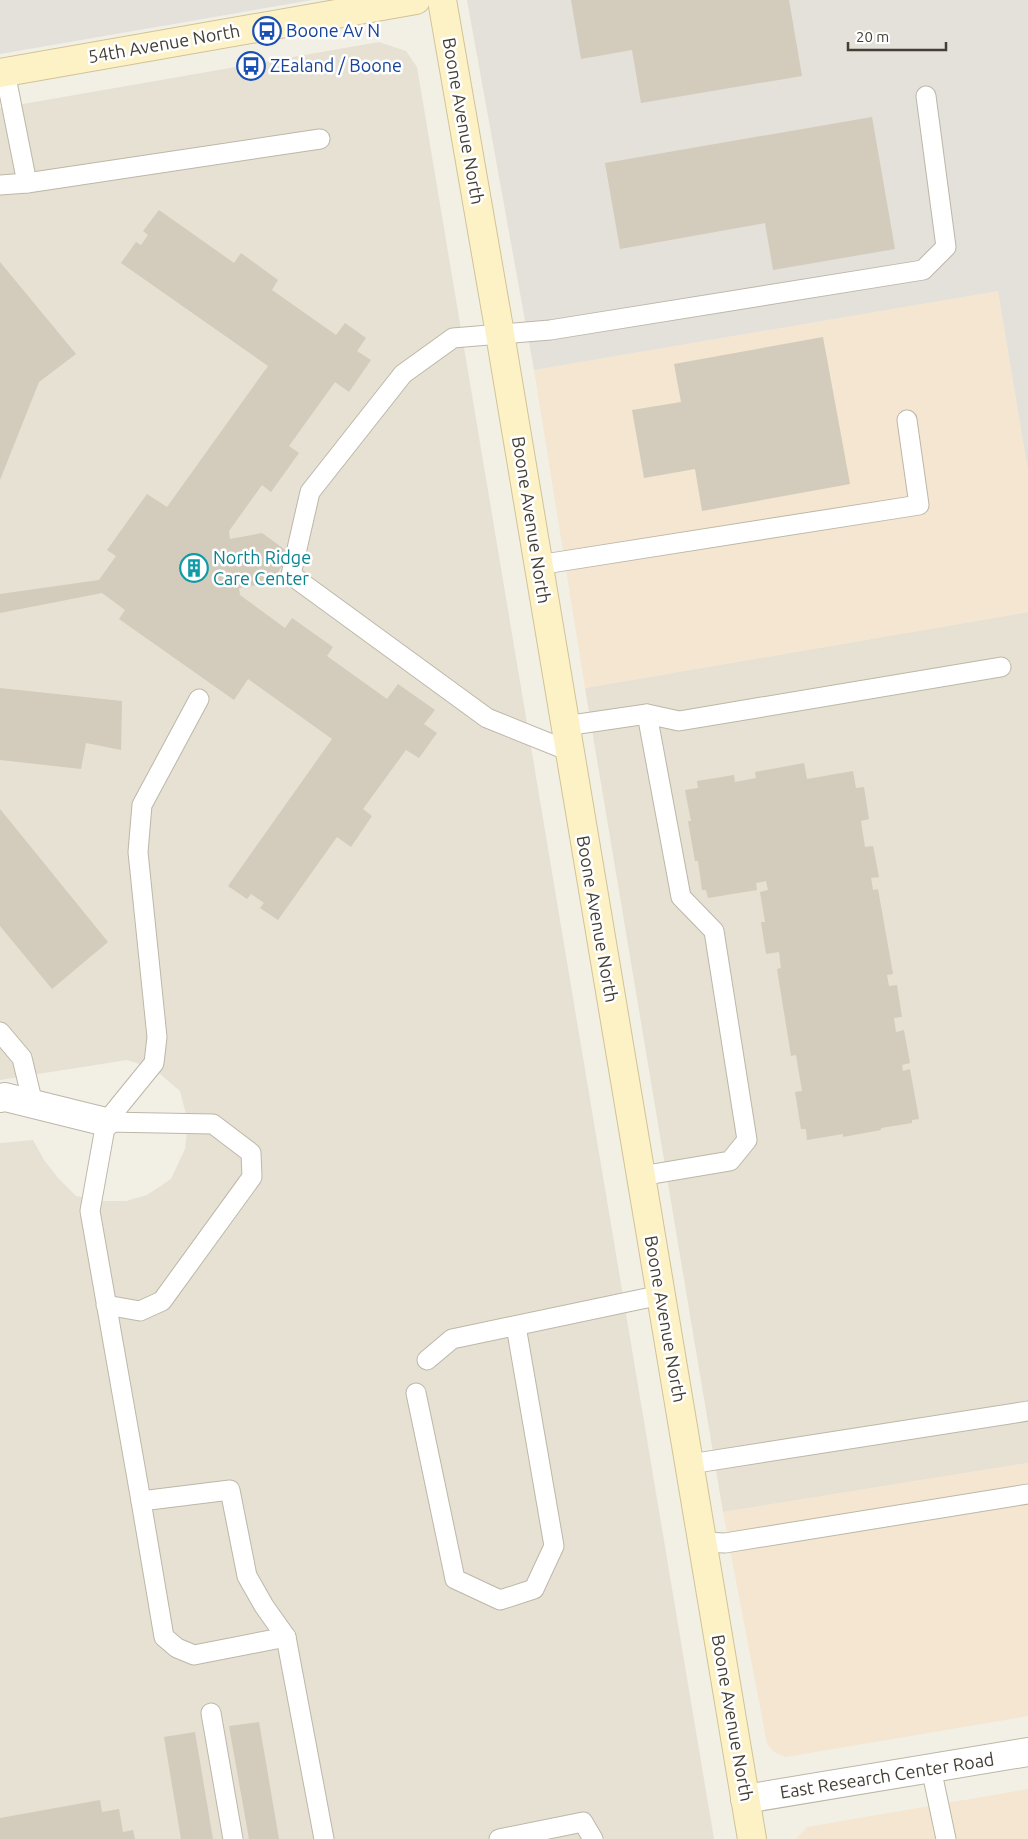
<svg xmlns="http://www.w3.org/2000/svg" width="1028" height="1839" viewBox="0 0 1028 1839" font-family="Ubuntu,sans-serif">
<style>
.residential{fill:#e6e1d3}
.commercial{fill:#f4e6d1}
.industrial{fill:#e4e0da}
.building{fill:#d3cbbb}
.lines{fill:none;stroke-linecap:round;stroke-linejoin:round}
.lane-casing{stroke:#bdb7a8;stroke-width:21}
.street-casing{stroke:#bdb7a8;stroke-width:30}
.secondary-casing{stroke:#d1c396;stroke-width:30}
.lane{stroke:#fff;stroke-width:19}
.street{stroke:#fff;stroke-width:28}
.secondary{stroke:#fdf2c5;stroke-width:28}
.labels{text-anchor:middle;stroke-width:5;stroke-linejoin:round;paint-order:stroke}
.transit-label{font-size:18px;fill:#164399;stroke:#fff;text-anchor:start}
.street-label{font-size:18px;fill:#443f35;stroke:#fff}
.culture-label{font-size:18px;fill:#0d838f;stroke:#fff;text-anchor:start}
</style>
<rect width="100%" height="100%" fill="#f2efe5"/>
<!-- residential -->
<g class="residential">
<path d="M379 42 406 51 417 67 714 1839H0V1143L33 1140 44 1160 58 1178 76 1196 103 1201H126L147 1195 171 1179 185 1149 188 1122 180 1091 153 1068 127 1060 0 1080V108Z"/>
<path d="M1028 612V1463L723 1512 585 688Z"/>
</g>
<!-- commercial -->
<g class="commercial">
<path d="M998 291 1028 471V612L585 688 534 370Z"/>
<path d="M1028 1463V1716L786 1757 774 1752 767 1744 723 1512Z"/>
<path d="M1028 1789V1839H796L807 1827Z"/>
</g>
<!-- industrial -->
<g class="industrial">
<path d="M0 0H312L0 54Z"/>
<path d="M467 0H1028V471L998 291 534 370Z"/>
</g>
<!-- building -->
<g class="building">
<path d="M571 0H789L802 76 641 103 632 50 581 59Z"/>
<path d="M872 117 895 249 773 270 765 223 620 249 605 163Z"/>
<path d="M159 210 234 263 241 253 278 280 272 290 336 335 345 323 366 338 357 351 371 360 349 392 335 382 289 446 299 453 271 492 262 485 229 531 230 539 262 533 291 554 270 583 239 588 240 595 285 628 292 618 333 647 327 656 387 699 398 684 435 710 424 724 437 733 419 758 406 750 363 809 372 816 351 847 337 837 278 920 260 908 264 903 251 894 247 899 228 886 332 739 248 679 234 700 119 619 125 610 102 593 0 613V594L99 580 116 556 107 550 147 494 167 507 268 366 121 263 136 242 141 245 148 235 143 231Z"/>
<path d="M0 262 76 354 39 382 0 480Z"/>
<path d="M823 337 850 484 702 511 695 469 644 478 632 410 681 402 674 364Z"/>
<path d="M0 688 122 701 121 750 86 743 81 769 0 760Z"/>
<path d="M804 763 807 779 853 771 856 788 864 787 869 819 861 821 865 847 873 846 879 877 871 878 873 890 878 889 893 974 887 975 889 986 897 985 902 1017 894 1018 896 1032 904 1030 910 1063 902 1065 903 1071 910 1069 919 1119 912 1120V1123L881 1128V1130L843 1137V1134L807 1140 806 1129H801L795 1092 802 1091 796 1055 791 1056 777 969 781 968 779 952 766 954 761 922H765L760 892 768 890 766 881 756 883 757 890 708 898 706 890H702L698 861H695L688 821H691L685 790 698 788 697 781 734 775 735 782 756 778 755 772Z"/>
<path d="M0 809 108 942 52 989 0 926Z"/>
<path d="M259 1722 279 1839H249L229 1726Z"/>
<path d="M195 1732 213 1839H181L164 1737Z"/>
<path d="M100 1800 102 1812 119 1809 123 1832 133 1830 135 1839H0V1818Z"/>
</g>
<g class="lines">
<defs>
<g id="lane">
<path d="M27 183 320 139"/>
<path d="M0 185 27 183 5 72"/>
<path d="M538 565 919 505 907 420"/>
<path d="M565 726 647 714 679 721 1001 667"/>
<path d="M569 751 487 718 291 575 310 492 403 374 453 338 550 330 923 270 946 247 926 96"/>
<path d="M0 1032 22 1058 33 1104"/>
<path d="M106 1122 154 1063 157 1037 138 852 142 805 199 699"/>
<path d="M641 1176 730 1161 747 1140 714 931 681 897 647 714"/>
<path d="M106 1305 140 1311 162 1301 252 1177 251 1153 213 1124 106 1122 90 1211 141 1501 230 1490 247 1576 264 1606 286 1637 324 1839"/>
<path d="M427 1360 452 1339 661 1295"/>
<path d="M416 1393 455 1579 500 1600 534 1589 554 1546 516 1326"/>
<path d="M690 1464 1028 1411"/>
<path d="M141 1501 164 1637 177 1648 194 1655 286 1637"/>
<path d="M702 1542 725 1543 1028 1494"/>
<path d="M211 1713 233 1839"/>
<path d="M931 1768 946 1839"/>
<path d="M499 1839 583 1822 593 1839"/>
</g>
<g id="street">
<path d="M0 1098 5 1097 106 1122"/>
<path d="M745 1799 1028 1752"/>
</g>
<g id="secondary">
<path d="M442 0 500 334 752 1839"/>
<path d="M0 73 416 0"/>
</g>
</defs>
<!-- lane casing -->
<use href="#lane" class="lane-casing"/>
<!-- street casing -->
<use href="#street" class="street-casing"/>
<!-- secondary casing -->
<use href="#secondary" class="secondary-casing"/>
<!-- lane -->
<use href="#lane" class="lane"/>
<!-- street -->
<use href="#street" class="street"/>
<!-- secondary -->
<use href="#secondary" class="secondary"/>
</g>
<!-- icons -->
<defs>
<symbol id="bus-ring" viewBox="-11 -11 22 22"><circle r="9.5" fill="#fff" stroke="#1a4fb4" stroke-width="1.5"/><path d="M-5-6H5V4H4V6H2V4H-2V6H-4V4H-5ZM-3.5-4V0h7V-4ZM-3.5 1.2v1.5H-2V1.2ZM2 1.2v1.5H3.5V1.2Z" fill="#1a4fb4"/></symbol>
<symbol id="building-ring" viewBox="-11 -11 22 22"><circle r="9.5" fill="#fff" stroke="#0f9aa8" stroke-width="1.5"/><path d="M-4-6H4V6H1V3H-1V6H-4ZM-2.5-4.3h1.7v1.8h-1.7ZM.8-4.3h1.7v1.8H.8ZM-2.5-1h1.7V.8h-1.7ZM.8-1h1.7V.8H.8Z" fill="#0f9aa8"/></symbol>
</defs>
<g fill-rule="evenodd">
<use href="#bus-ring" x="251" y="15" width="32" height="32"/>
<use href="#bus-ring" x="235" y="50" width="32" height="32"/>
<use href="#building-ring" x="178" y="552" width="32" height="32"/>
</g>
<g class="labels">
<!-- transit labels -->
<g class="transit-label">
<text x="286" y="37">Boone Av N</text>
<text x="270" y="72">ZEaland / Boone</text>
</g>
<!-- street labels -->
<g class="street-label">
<text transform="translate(164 44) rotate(-10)" y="6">54th Avenue North</text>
<text transform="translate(463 121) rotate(80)" y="6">Boone Avenue North</text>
<text transform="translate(531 520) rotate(81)" y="6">Boone Avenue North</text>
<text transform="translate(597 919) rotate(80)" y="6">Boone Avenue North</text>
<text transform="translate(665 1319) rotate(80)" y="6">Boone Avenue North</text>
<text transform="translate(732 1718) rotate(80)" y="6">Boone Avenue North</text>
<text transform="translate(887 1776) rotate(-9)" y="6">East Research Center Road</text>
</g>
<!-- culture labels -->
<g class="culture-label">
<text x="213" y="564">North Ridge<tspan x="213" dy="21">Care Center</tspan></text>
</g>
</g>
<!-- scale -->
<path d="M848 42v8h98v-8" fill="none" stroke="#443f35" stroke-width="2.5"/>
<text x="856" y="42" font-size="15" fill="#443f35" stroke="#ffffff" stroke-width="4" paint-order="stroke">20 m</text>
</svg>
